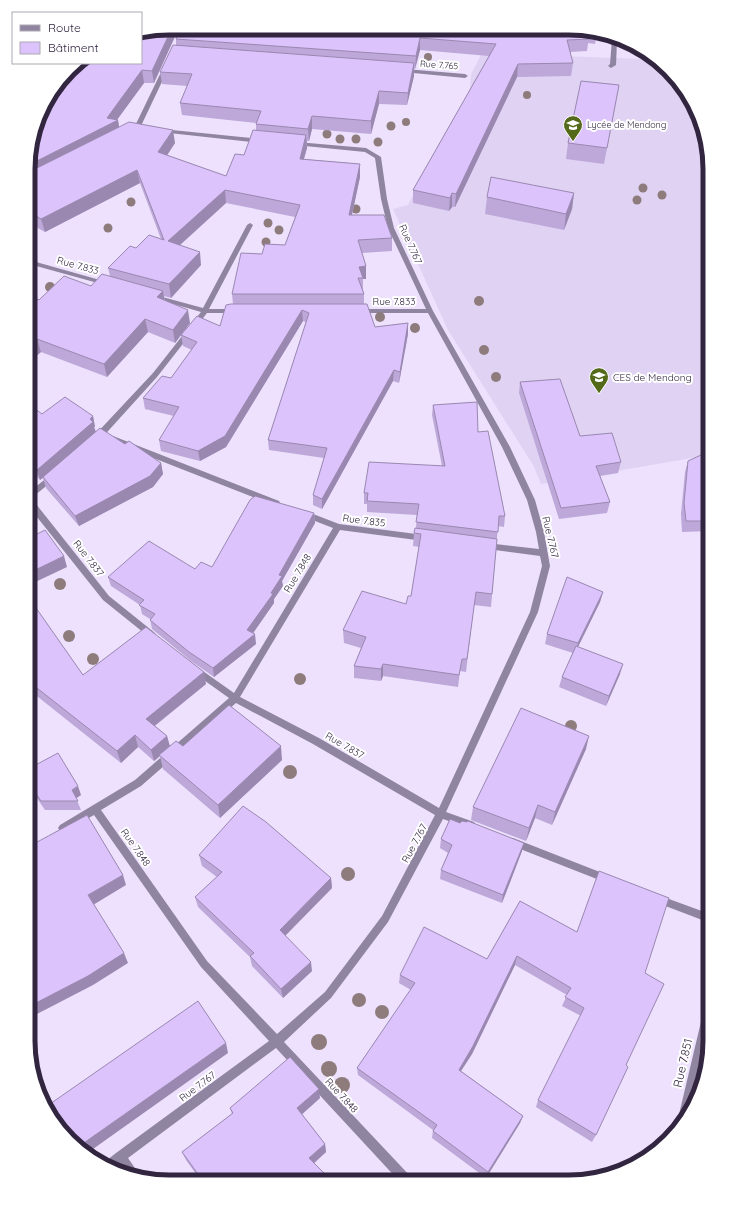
<svg xmlns="http://www.w3.org/2000/svg" width="738" height="1210" viewBox="0 0 738 1210" font-family="Quicksand,sans-serif">
<style>
.built{fill:#dfd2f2}
.lines{fill:none;stroke-linecap:round;stroke-linejoin:round}
.street{fill:#9085a0;fill-rule:evenodd}
.tree{fill:#8e7c7d}
.wall{fill:#bda8d9}
.shaded-wall{fill:#9a88b0}
.building{fill:#dcc3fc;stroke:#9a88b0}
.labels{text-anchor:middle;stroke-width:4;stroke-linejoin:round;paint-order:stroke}
.far-street-label{font-size:9px;fill:#312540;stroke:#fff}
.far-poi-label{font-size:9px;fill:#312540;stroke:#fff;text-anchor:start}
.street-label{font-size:10px;fill:#312540;stroke:#fff}
.poi-label{font-size:10px;fill:#312540;stroke:#fff;text-anchor:start}
.near-street-label{font-size:12px;fill:#312540;stroke:#fff}
.rim{fill:none;stroke:#312540;stroke-width:5}
</style>
<rect width="100%" height="100%" fill="#ede1fe"/>
<!-- built -->
<path class="built" d="M641 51 655 57 699 115 710 169V461L698 457 541 484 533 465 448 330 393 209 408 205 470 89 471 74 482 53 641 59Z"/>
<g class="lines">
<!-- street -->
<g class="street">
<path d="M612 39 617 41 616 65 611 68 608 66 610 64Z"/>
<path d="M164 66 169 67 140 128 135 129 134 128Z"/>
<path d="M405 69 465 74 468 76 465 78 403 72V70Z"/>
<path d="M162 129 260 139 263 141 260 143 160 132 159 131Z"/>
<path d="M297 142 366 148 381 157 387 199 394 228 433 311 510 447 535 500 544 532 550 566 538 612 446 812 474 822 476 825 474 828 471 829 443 819 388 922 331 998 284 1042 412 1178 413 1182H400L276 1048 128 1158 139 1174V1176L123 1170 119 1164 116 1167 106 1163 107 1160 116 1153 269 1041 201 967 94 815 66 831 63 832 60 831 58 828 60 825 135 780 229 698 194 673 193 671 194 669 197 668 200 669 234 693 333 528 302 516 301 514 302 512H308L339 524 424 535 428 538 424 541 340 530 240 697 319 738 439 808 530 612 542 566 540 556 487 549 483 546 487 543 539 549 536 532 527 500 502 447 428 313H359L356 311 359 309H426L388 228 381 199 375 158 365 152 295 145 294 144ZM236 703 313 744 435 815 382 916 325 992 277 1034 207 961 101 810 141 786Z"/>
<path d="M250 223 253 225 209 309H235L238 311 237 313H207L157 377 100 440H94L93 438 94 436 153 373 201 312 153 298V296L155 295 203 308 247 225Z"/>
<path d="M29 260 107 282 108 283 105 285 29 264Z"/>
<path d="M113 436 279 501 280 503 279 505H273L110 441 109 439Z"/>
<path d="M53 473 56 474 57 476 56 478 34 496 36 504 109 596 155 633 156 635 155 637H149L103 600 29 507V492Z"/>
<path d="M513 838 610 876 612 879 610 882 607 883 510 845 508 842 510 839Z"/>
<path d="M658 895 710 914V923L655 902 653 899 655 896Z"/>
<path d="M710 1000V1027L690 1109 681 1127 677 1130 676 1127 705 1005 706 1002Z"/>
</g>
</g>
<!-- trees -->
<g class="tree">
<circle cx="428" cy="57" r="4"/>
<circle cx="527" cy="95" r="4"/>
<circle cx="406" cy="122" r="4"/>
<circle cx="391" cy="126" r="4.5"/>
<circle cx="327" cy="134" r="4.5"/>
<circle cx="340" cy="139" r="4.5"/>
<circle cx="356" cy="139" r="4.5"/>
<circle cx="378" cy="142" r="4.5"/>
<circle cx="643" cy="188" r="4.5"/>
<circle cx="662" cy="195" r="4.5"/>
<circle cx="637" cy="200" r="4.5"/>
<circle cx="131" cy="202" r="4.5"/>
<circle cx="356" cy="209" r="4.5"/>
<circle cx="268" cy="223" r="4.5"/>
<circle cx="108" cy="228" r="4.5"/>
<circle cx="279" cy="230" r="4.5"/>
<circle cx="266" cy="242" r="4.5"/>
<circle cx="50" cy="287" r="5"/>
<circle cx="479" cy="301" r="5"/>
<circle cx="380" cy="317" r="5"/>
<circle cx="415" cy="328" r="5"/>
<circle cx="484" cy="350" r="5"/>
<circle cx="496" cy="377" r="5"/>
<circle cx="60" cy="584" r="6"/>
<circle cx="69" cy="636" r="6"/>
<circle cx="93" cy="659" r="6"/>
<circle cx="300" cy="679" r="6"/>
<circle cx="571" cy="726" r="6"/>
<circle cx="290" cy="772" r="7"/>
<circle cx="348" cy="874" r="7"/>
<circle cx="359" cy="1000" r="7"/>
<circle cx="382" cy="1012" r="7"/>
<circle cx="319" cy="1042" r="8"/>
<circle cx="329" cy="1069" r="8"/>
<circle cx="342" cy="1085" r="8"/>
</g>
<!-- wall -->
<g class="wall">
<path d="M169 28 154 83H144L117 120H118L119 127 175 143 167 155 226 176 244 155 256 130V123L182 115 180 103 187 86 162 84 160 72 176 45V39L588 29 597 33 595 44 588 43 587 51 570 52 573 63 571 76 517 77 455 207H452L449 211 413 203V190L489 56 420 50 415 69H414V76L407 105 379 104 371 134 312 129 309 141H307V148L304 159 360 164V177L352 215 392 238V251L362 253 366 266V279H363V290L364 294V304L375 327 408 323V334L399 383 393 381 322 509 313 505V495L324 458 269 450 268 440 306 322 303 321 226 447 200 461 161 451 159 440 174 416 145 409 143 398 171 378 192 350 183 346 181 335 220 326 233 304 232 294 262 254 285 245 295 217 226 203 180 245 201 265 171 298 164 296 165 300 190 323 175 343 148 332 107 377 41 352 29 362V294L39 300 91 286 110 276 108 268 136 248 161 239 140 183 45 232 34 226 29 229V150Z"/>
<path d="M619 85 604 164 566 159 568 143Z"/>
<path d="M574 193 572 209 564 230 485 214 487 197Z"/>
<path d="M520 382 580 436 621 462 618 473 600 476 610 502 607 513 559 519 519 393Z"/>
<path d="M433 405 478 432 505 516 504 527 498 526 491 607 474 605 466 672 460 671 458 687 383 676 381 681 354 678V666L361 648 344 643 343 630 406 604 411 596 419 547 413 546 414 533 416 528 417 515 367 512V504H364V493L442 466 432 415Z"/>
<path d="M29 406 42 414 93 416 95 427H94L95 431 125 444 161 463 163 474 153 487 79 526 46 488 43 478 40 480 29 467Z"/>
<path d="M710 457V531L682 532 681 514 685 472 688 461Z"/>
<path d="M314 513 315 523 282 581 283 586 274 599V603L253 633 256 644 214 677 191 661 152 629 150 619 142 614 140 605 111 586 108 577 195 569 212 567Z"/>
<path d="M603 592 600 602 578 647 620 674 606 706 559 687 562 677 573 653 545 644 547 634Z"/>
<path d="M29 608 83 675 206 684 155 726 167 736 170 746H183L282 760 220 818 163 769 160 756 154 761 138 747 121 763 28 689Z"/>
<path d="M586 749 552 825 535 818 526 841 471 820 473 807Z"/>
<path d="M28 769 81 795 76 798 81 810H45L28 785Z"/>
<path d="M441 839 522 851 502 903 440 879 441 870 448 853 440 848Z"/>
<path d="M199 855 331 878 332 888 285 936 312 971 283 998 252 966 250 957 198 907 195 897 217 877 202 866Z"/>
<path d="M520 901 645 973 626 1065 596 1135 592 1142 536 1107 538 1100 581 1016 562 1006 567 995 515 965 472 1054 461 1071 523 1116 520 1123 486 1178 432 1138 433 1130 358 1075 357 1068 411 990 399 983 400 975 487 959Z"/>
<path d="M320 1098 302 1114 325 1144 326 1152 313 1163 332 1181H201L186 1160 182 1152 232 1114 230 1108Z"/>
</g>
<!-- shaded-wall -->
<g class="shaded-wall">
<path d="M172 28H179L154 83 152 71Z"/>
<path d="M420 38V50L415 69 416 56Z"/>
<path d="M414 63V76L407 105 408 93Z"/>
<path d="M518 64 517 77 455 207 456 194Z"/>
<path d="M142 70 144 83 116 121 118 120 120 133 29 180V165L107 118Z"/>
<path d="M379 91V104L371 134V121Z"/>
<path d="M312 116V129L309 141 308 129Z"/>
<path d="M173 130 175 143 160 166 158 152Z"/>
<path d="M306 135 307 148 300 172V159Z"/>
<path d="M360 164V177L349 228V215Z"/>
<path d="M137 170 140 183 45 232 41 219Z"/>
<path d="M225 190 226 203 170 254 168 241Z"/>
<path d="M452 193V207L449 211 450 198Z"/>
<path d="M574 193 572 209 564 230 566 214Z"/>
<path d="M31 213 34 226 29 229V214Z"/>
<path d="M200 252 201 265 171 298 169 284Z"/>
<path d="M366 266V279H363L359 267Z"/>
<path d="M163 291 165 304 157 297Z"/>
<path d="M188 310 190 323 175 343 173 330Z"/>
<path d="M302 310 303 321 226 447 200 461 198 451Z"/>
<path d="M145 319 148 332 107 377 104 364Z"/>
<path d="M408 323V334L399 383 400 372Z"/>
<path d="M37 339 41 352 29 362V346Z"/>
<path d="M394 370 393 381 322 509V499Z"/>
<path d="M93 416 95 427H94L96 432 40 480 37 470Z"/>
<path d="M161 463 163 474 153 487 79 526 75 516Z"/>
<path d="M314 513 315 523 282 581 283 586 274 599V603L249 639 255 634 256 644 214 677 213 668 247 630 271 593 279 575Z"/>
<path d="M64 556 67 567 29 585V573Z"/>
<path d="M603 592 600 602 575 653 578 643Z"/>
<path d="M383 664V676L381 681V669Z"/>
<path d="M623 664 620 674 606 706 609 696Z"/>
<path d="M204 672 206 684 149 730 146 719Z"/>
<path d="M135 735 138 747 121 763 117 751Z"/>
<path d="M167 736 170 747 159 755 160 756 154 761 151 750Z"/>
<path d="M589 736 586 749 552 825 555 812Z"/>
<path d="M281 746 282 760 220 818 218 805Z"/>
<path d="M78 786 81 795 75 799 72 790Z"/>
<path d="M538 805 535 818 526 841 529 828Z"/>
<path d="M524 843 522 851 502 903 503 895Z"/>
<path d="M123 875 126 885 93 905 88 895Z"/>
<path d="M331 878 332 888 281 940 280 930Z"/>
<path d="M124 953 128 963 93 985 37 1014 33 1007 28 1010V998Z"/>
<path d="M517 956 515 965 472 1054 457 1077 459 1070Z"/>
<path d="M311 962 312 971 283 998 281 989Z"/>
<path d="M226 1043 228 1053 86 1154 83 1153 78 1147Z"/>
<path d="M319 1089 320 1098 299 1117 297 1108Z"/>
<path d="M523 1116 520 1123 486 1178 488 1172Z"/>
<path d="M325 1144 326 1152 310 1167 309 1158Z"/>
</g>
<!-- building -->
<g class="building">
<path d="M169 28H172L152 71 142 70 107 118 118 120 29 165V150L43 106 76 63H141V33Z"/>
<path d="M181 28 588 29 592 31 585 30 589 39 567 40 573 63 518 64 456 194 452 193 450 198 413 190 496 44 420 38 416 56 176 39Z"/>
<path d="M173 45 414 63 408 93 379 91 371 121 312 116 308 129 256 124 261 111 180 103 192 74 160 72Z"/>
<path d="M581 81 619 85 607 148 568 143Z"/>
<path d="M129 122 173 130 158 152 226 176 235 154 244 155 253 130 306 135 300 159 360 164 349 215H384L392 238 358 240 366 266 359 267 363 278H358L364 294H232L241 253 262 254 265 244 285 245 300 205 225 190 168 241 200 252 169 284 108 268 130 246 136 248 149 235 164 240 137 170 41 219 31 213 29 214V172Z"/>
<path d="M491 177 574 193 566 214 487 197Z"/>
<path d="M102 274 163 291 157 297 188 310 173 330 145 319 104 364 37 339 29 346V294L39 300 64 276 91 286Z"/>
<path d="M231 304H367L375 327 408 323 400 372 394 370 322 499 313 495 327 448 268 440 309 313 302 310 225 436 198 451 159 440 179 407 143 398 162 376 171 378 197 342 181 335 197 316 220 326 226 305Z"/>
<path d="M560 379 580 436 612 433 621 462 596 466 610 502 561 508 520 382Z"/>
<path d="M65 397 93 416 90 419 93 422 37 470 29 460V406L30 405 42 414Z"/>
<path d="M477 402 478 432 488 431 505 516H499L498 532 416 522 419 504 367 501 368 493H364L369 462 445 466 433 405Z"/>
<path d="M100 428 125 444 129 441 161 463 150 476 75 516 43 477Z"/>
<path d="M701 455 710 457V521H686L684 503 688 461Z"/>
<path d="M255 496 314 513 279 575 282 576 271 593 273 594 247 630 255 634 213 668 189 652 150 620 155 614 139 605 144 600 108 577 149 541 195 569 201 562 212 567 250 500Z"/>
<path d="M415 528 497 539 492 594 476 592 467 659H462L459 675 383 664 381 669 354 666 366 637 343 630 362 591 406 604 408 596H411L421 534 414 533Z"/>
<path d="M45 530 64 556 29 573V538Z"/>
<path d="M567 577 603 592 578 643 547 634Z"/>
<path d="M34 605 83 675 146 627 204 672 146 719 167 736 151 750 135 735 117 751 28 681 29 608Z"/>
<path d="M576 646 623 664 609 696 562 677Z"/>
<path d="M229 705 281 746 218 805 159 755 176 741 183 746Z"/>
<path d="M521 708 589 736 555 812 538 805 529 828 473 807Z"/>
<path d="M58 753 78 786 72 790 78 801H41L28 782V769Z"/>
<path d="M243 806 266 822 331 878 280 930 311 962 281 989 250 956 254 953 195 897 222 872 199 855Z"/>
<path d="M87 815 123 875 88 895 124 953 88 976 32 1005 28 998V847Z"/>
<path d="M450 819 460 823 462 821 467 822 468 821 524 843 503 895 441 870 452 845 441 839Z"/>
<path d="M599 871 669 898 645 973 664 984 626 1065 628 1067 596 1135 538 1100 584 1008 565 997 571 988 517 956 473 1046 459 1070 523 1116 488 1172 433 1131 437 1125 357 1068 415 983 400 975 424 927 487 959 520 901 577 932Z"/>
<path d="M198 1001 226 1043 78 1147 47 1106Z"/>
<path d="M290 1057 319 1089 297 1108 325 1144 309 1158 332 1181H203L182 1152 233 1113 230 1108Z"/>
</g>
<!-- icons -->
<defs>
<symbol id="school-pin" viewBox="-11 -11 22 30"><path d="M0 17L-7.5 6A9.5 9.5 0 1 1 7.5 6Z" fill="#546a1a" stroke="#fff"/><path d="M0-5L7-2L0 1L-7-2ZM-4 1L0 2.5L4 1V4Q0 6-4 4Z" fill="#fff"/></symbol>
</defs>
<g fill-rule="evenodd">
<use href="#school-pin" x="562" y="114" width="22" height="30"/>
<use href="#school-pin" x="588" y="366" width="22" height="30"/>
</g>
<g class="labels">
<!-- far-street labels -->
<g class="far-street-label">
<text transform="translate(439 65) rotate(4)" y="3">Rue 7.765</text>
</g>
<!-- far-poi labels -->
<g class="far-poi-label">
<text x="587" y="128">Lycée de Mendong</text>
</g>
<!-- street labels -->
<g class="street-label">
<text transform="translate(411 244) rotate(66)" y="4">Rue 7.767</text>
<text transform="translate(78 265) rotate(15)" y="4">Rue 7.833</text>
<text x="394" y="305">Rue 7.833</text>
<text transform="translate(364 520) rotate(7)" y="4">Rue 7.835</text>
<text transform="translate(551 537) rotate(77)" y="4">Rue 7.767</text>
<text transform="translate(89 558) rotate(52)" y="4">Rue 7.837</text>
<text transform="translate(297 573) rotate(-59)" y="4">Rue 7.848</text>
<text transform="translate(345 745) rotate(30)" y="4">Rue 7.837</text>
<text transform="translate(414 843) rotate(-62)" y="4">Rue 7.767</text>
<text transform="translate(136 847) rotate(55)" y="4">Rue 7.848</text>
<text transform="translate(197 1086) rotate(-37)" y="4">Rue 7.767</text>
<text transform="translate(342 1095) rotate(47)" y="4">Rue 7.848</text>
</g>
<!-- poi labels -->
<g class="poi-label">
<text x="613" y="381">CES de Mendong</text>
</g>
<!-- near-street labels -->
<g class="near-street-label">
<text transform="translate(683 1063) rotate(-77)" y="4">Rue 7.851</text>
</g>
</g>
<!-- crop -->
<path d="M0 0H738V1210H0ZM169 35H569A134 134 0 0 1 703 169V1041A134 134 0 0 1 569 1175H169A134 134 0 0 1 35 1041V169A134 134 0 0 1 169 35Z" fill="#fff" fill-rule="evenodd"/>
<path class="rim" d="M169 35H569A134 134 0 0 1 703 169V1041A134 134 0 0 1 569 1175H169A134 134 0 0 1 35 1041V169A134 134 0 0 1 169 35Z"/>
<!-- legend -->
<rect x="12" y="12" width="130" height="52" fill="#ffffff" stroke="#ada8b3"/>
<rect x="20" y="25" width="20" height="6" fill="#9085a0" stroke="#ada8b3"/>
<text x="48" y="32" font-size="12" fill="#312540">Route</text>
<rect x="20" y="42" width="20" height="12" fill="#dcc3fc" stroke="#ada8b3"/>
<text x="48" y="52" font-size="12" fill="#312540">Bâtiment</text>
</svg>
